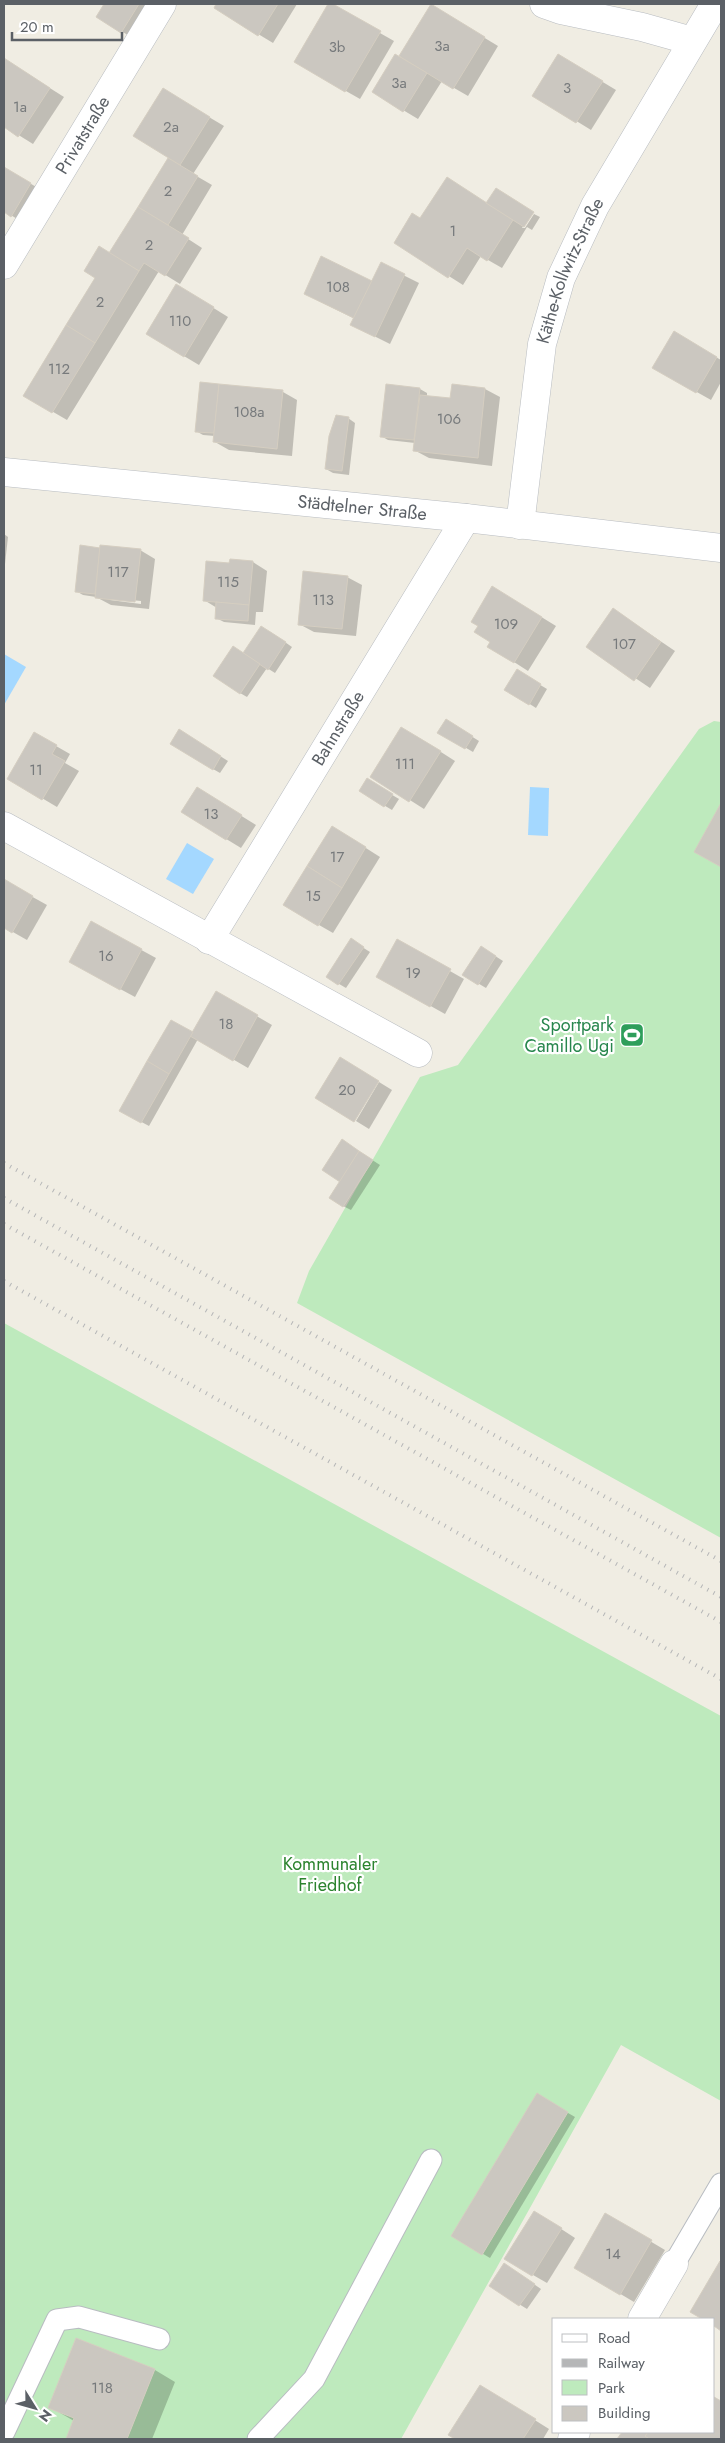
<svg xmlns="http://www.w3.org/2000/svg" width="725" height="2443" viewBox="0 0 725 2443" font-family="Jost,sans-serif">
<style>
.green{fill:#beeabd}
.water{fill:#a4d8ff}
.shadow{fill:#0003;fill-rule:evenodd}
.building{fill:#cbc7c0;stroke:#d5cec1}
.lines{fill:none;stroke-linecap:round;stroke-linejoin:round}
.service-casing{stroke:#b8bcc1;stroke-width:23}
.minor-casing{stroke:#b8bcc1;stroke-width:29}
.tertiary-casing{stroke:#b8bcc1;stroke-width:29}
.service{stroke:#fff;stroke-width:21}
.minor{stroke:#fff;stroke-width:28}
.tertiary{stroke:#fff;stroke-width:28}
.rail{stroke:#b5b6b7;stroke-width:4;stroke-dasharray:1 6;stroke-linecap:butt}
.labels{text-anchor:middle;stroke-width:4.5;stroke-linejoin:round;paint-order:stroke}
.number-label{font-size:15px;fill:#777a7c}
.street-label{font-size:18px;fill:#5b6066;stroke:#fff}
.leisure-label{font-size:18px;fill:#27864d;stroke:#fff;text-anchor:end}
.park-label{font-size:18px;fill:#2c842f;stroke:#fff}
</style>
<rect width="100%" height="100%" fill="#f0ede3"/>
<!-- green -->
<g class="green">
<path d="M714 721 721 722V1538L297 1303 309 1271 420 1077 458 1065 699 729Z"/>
<path d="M4 1323 721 1716V2101L621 2045 401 2439H4Z"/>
</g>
<!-- water -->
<g class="water">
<path d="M4 654 26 667 4 705Z"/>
<path d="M530 787 549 788 548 836 528 835Z"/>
<path d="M187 843 214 859 193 894 166 879Z"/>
</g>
<!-- shadow -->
<g class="shadow">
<path d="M106 4H158L136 40 98 17Z"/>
<path d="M218 4H297L273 43 215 8Z"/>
<path d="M329 4 394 41 360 99 295 62Z"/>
<path d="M432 6 498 46 468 96 442 81 418 119 373 92 400 58Z"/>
<path d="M4 59 64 97 33 144 4 126Z"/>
<path d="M573 64 616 90 591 130 534 95Z"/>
<path d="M177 98 224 126 193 174 212 185 182 235 202 248 180 284 159 271 67 420 24 395 169 157Z"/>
<path d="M4 168 38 188 19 220 4 211Z"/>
<path d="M532 212 522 228H525L534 214 540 217 532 230 527 227 502 268 481 256 463 285 395 242 421 220Z"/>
<path d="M381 264 419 283 390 344 352 325 355 319 305 294 372 282Z"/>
<path d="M191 294 228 317 199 365 147 334Z"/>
<path d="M674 333 721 360V382L711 400 654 368Z"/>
<path d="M387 385 420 389 427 393V397L451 400 453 386 485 389 500 397 492 466 429 458 414 450 415 443 388 440 381 436Z"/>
<path d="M283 392 297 400 292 456 229 450 215 442V436L203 435 196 431Z"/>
<path d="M348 418 355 423 349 475 333 473 326 469Z"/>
<path d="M4 534 8 537 4 573Z"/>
<path d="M101 549 140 550 155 559 149 609 111 605 96 597 83 595 76 591ZM110 598 141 601V604L110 600Z"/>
<path d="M231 560 253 562 267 571 263 612H256L255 625 224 622 216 618 217 608 204 600 231 565Z"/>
<path d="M347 577 362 585 356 636 314 632 299 624Z"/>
<path d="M507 596 556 626 528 671 514 662Z"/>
<path d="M613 609 675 651 650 688 588 646Z"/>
<path d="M269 631 292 647 275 673 267 668 247 697 240 693 244 654Z"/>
<path d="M517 671 547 689 536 708 506 689Z"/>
<path d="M447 721 479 741 473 752 439 732Z"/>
<path d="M180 731 228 761 220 773 213 769Z"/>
<path d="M35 734 70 754 65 763 79 771 57 807 8 778Z"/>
<path d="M416 736 455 761 424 809 372 776Z"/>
<path d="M367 780 399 799 392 810 360 791Z"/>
<path d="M211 797 256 825 241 848 182 812Z"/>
<path d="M721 806V866L696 852Z"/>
<path d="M347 836 380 857 333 933 319 925Z"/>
<path d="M4 881 47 905 27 940 4 927Z"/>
<path d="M92 923 156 958 135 997 85 970Z"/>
<path d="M351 940 370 952 346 988 327 977Z"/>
<path d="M397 941 464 979 445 1014 377 976Z"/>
<path d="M489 952 503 961 486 988 464 975Z"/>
<path d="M217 993 272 1025 248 1068 198 1039 149 1126 121 1111 171 1021 193 1034Z"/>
<path d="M379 1082 392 1090 369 1129 356 1121Z"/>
<path d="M349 1145 380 1165 351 1210 343 1206Z"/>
<path d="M537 2095 575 2117 490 2258 453 2236Z"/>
<path d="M606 2215 665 2250 634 2302 575 2267Z"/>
<path d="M549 2221 575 2238 547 2283 533 2275Z"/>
<path d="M720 2263H721V2329L714 2325V2319H704L691 2311Z"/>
<path d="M512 2269 541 2289 527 2309 490 2286Z"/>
<path d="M76 2340 155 2370 175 2382 152 2439H67L74 2421 50 2407Z"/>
<path d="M495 2395 549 2429 543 2439H458L450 2434Z"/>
<path d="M714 2397 721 2402V2439H619L624 2432H714Z"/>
</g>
<!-- building -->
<g class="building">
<path d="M104 4H139L121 33 96 17Z"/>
<path d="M216 4H278L258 36 214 8Z"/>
<path d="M328 4H333L381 31 345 92 294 62Z"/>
<path d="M431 4 485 37 453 89 399 56Z"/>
<path d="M395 54 427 73 403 112 372 92Z"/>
<path d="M558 54 603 81 576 123 532 96Z"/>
<path d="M4 58 50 88 18 137 4 127Z"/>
<path d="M163 88 210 117 180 165 133 136Z"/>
<path d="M168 158 198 176 168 225 138 207Z"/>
<path d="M4 167 31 183 11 217 4 212Z"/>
<path d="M447 177 513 220 487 261 467 248 448 278 394 243 412 213 420 218Z"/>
<path d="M496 188 534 212 524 227 486 203Z"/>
<path d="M138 207 189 238 165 276 144 263 139 271 109 253Z"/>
<path d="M99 246 139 271 95 343 66 325 95 278 84 271Z"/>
<path d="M321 256 372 281 354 318 304 294Z"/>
<path d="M381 262 405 274 375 337 350 325Z"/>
<path d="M176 284 214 307 184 357 146 334Z"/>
<path d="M66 325 95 343 52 413 23 396Z"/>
<path d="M674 331 717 357 696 393 652 368Z"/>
<path d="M200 382 219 384 214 433 195 432Z"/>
<path d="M219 384 283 390 277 449 213 442Z"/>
<path d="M386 384 420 388 414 440 380 437Z"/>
<path d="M452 384 485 388 478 458 413 451 420 395 450 398Z"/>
<path d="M336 415 349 417 342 471 325 469 329 436Z"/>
<path d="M80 545 100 548 95 594 75 592Z"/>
<path d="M100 545 141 549 135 602 95 598Z"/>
<path d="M230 559 253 561 249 605 203 601 206 561 229 563Z"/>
<path d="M303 571 348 576 342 629 298 625Z"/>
<path d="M492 586 542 617 514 663 487 647 490 642 474 632 478 626 471 622Z"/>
<path d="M216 602 249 605 248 621 215 619Z"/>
<path d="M613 608 661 642 634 681 586 647Z"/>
<path d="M261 626 286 642 268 670 243 653Z"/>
<path d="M233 646 260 664 240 694 213 676Z"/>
<path d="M517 669 541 684 529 705 504 690Z"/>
<path d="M446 719 473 736 465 749 437 733Z"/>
<path d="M401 727 441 751 409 802 370 777Z"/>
<path d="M179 729 221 756 213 770 170 744Z"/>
<path d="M34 732 57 745 52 754 65 761 42 800 7 779Z"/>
<path d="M367 778 393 794 384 807 359 791Z"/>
<path d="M197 787 242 815 226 840 181 812Z"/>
<path d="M721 803V867L694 852Z"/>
<path d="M332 826 366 847 342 888 307 866Z"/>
<path d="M307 866 342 888 318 926 283 905Z"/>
<path d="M4 879 33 896 12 933 4 928Z"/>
<path d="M91 921 142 949 120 990 69 962Z"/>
<path d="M351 938 364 947 338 985 326 977Z"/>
<path d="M397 939 451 969 430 1007 376 977Z"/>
<path d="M481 946 496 956 478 985 462 975Z"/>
<path d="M216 991 258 1015 233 1061 190 1036Z"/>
<path d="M171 1020 193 1032 169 1074 147 1061Z"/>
<path d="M340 1057 379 1081 354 1122 315 1098Z"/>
<path d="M147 1061 169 1074 141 1123 119 1111Z"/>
<path d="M342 1139 359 1151 340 1182 322 1170Z"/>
<path d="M359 1151 373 1160 343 1207 329 1198Z"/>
<path d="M537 2093 568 2112 482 2255 451 2236Z"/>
<path d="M534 2211 562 2228 532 2276 504 2259Z"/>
<path d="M605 2213 652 2240 620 2295 574 2268Z"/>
<path d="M720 2261 721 2262V2331L714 2326V2319H702L690 2312Z"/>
<path d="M504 2263 535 2284 519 2306 489 2286Z"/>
<path d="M76 2338 155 2369 127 2439H66L74 2418 48 2408Z"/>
<path d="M480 2385 536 2419 523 2439H455L448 2435Z"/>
<path d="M714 2397 721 2401V2439H649L645 2436 648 2432H714Z"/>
<path d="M622 2432H648L645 2436 649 2439H617Z"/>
</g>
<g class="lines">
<defs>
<g id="service">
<path d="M674 2264 721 2184"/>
<path d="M4 2432 57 2320 79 2317 159 2339"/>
<path d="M258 2439 314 2379 431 2160"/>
</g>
<g id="minor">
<path d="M544 4 561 10 642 27 692 41"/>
<path id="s1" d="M4 265 162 4"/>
<path id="s2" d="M520 525 542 344 561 278 595 206 715 4"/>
<path d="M4 826 418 1053"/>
<path id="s3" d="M209 940 466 518"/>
<path d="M642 2319 674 2264"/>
<path d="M572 2439 576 2432"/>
</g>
<g id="tertiary">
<path id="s4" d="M4 472 466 518 721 548"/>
</g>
</defs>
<!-- service casing -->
<use href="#service" class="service-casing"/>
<!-- minor casing -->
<use href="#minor" class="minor-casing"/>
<!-- tertiary casing -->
<use href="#tertiary" class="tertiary-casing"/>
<!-- service -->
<use href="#service" class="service"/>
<!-- minor -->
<use href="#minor" class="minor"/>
<!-- tertiary -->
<use href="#tertiary" class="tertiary"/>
<!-- rail -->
<g class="rail">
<path d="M4 1163 721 1561"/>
<path d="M4 1198 721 1597"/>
<path d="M4 1224 721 1622"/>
<path d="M4 1281 721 1679"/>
</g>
</g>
<!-- icons -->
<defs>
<symbol id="stadium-square" viewBox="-11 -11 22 22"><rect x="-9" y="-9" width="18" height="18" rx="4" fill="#2e9e5b" stroke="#fff"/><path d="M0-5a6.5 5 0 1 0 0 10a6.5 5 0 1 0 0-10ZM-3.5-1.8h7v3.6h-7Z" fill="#fff"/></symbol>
</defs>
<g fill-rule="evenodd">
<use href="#stadium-square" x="618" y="1021" width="28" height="28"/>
</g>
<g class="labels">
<!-- number labels -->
<g class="number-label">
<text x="442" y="51">3a</text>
<text x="337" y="52">3b</text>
<text x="399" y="88">3a</text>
<text x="567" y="93">3</text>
<text x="20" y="112">1a</text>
<text x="171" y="132">2a</text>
<text x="168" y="196">2</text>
<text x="453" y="236">1</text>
<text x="149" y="250">2</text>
<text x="338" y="292">108</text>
<text x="100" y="307">2</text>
<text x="180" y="326">110</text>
<text x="59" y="374">112</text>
<text x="249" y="417">108a</text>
<text x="449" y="424">106</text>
<text x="118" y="577">117</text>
<text x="228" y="587">115</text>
<text x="323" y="605">113</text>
<text x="506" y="629">109</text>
<text x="624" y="649">107</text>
<text x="405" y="769">111</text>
<text x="36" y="775">11</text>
<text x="211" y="819">13</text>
<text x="337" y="862">17</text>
<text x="313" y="901">15</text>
<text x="106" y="961">16</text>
<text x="413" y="978">19</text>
<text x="226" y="1029">18</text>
<text x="347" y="1095">20</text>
<text x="613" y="2259">14</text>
<text x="102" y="2393">118</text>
</g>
<!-- street labels -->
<g class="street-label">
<text dy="6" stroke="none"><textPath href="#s1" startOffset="152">Privatstraße</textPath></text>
<text dy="6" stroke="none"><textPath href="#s2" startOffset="261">Käthe-Kollwitz-Straße</textPath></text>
<text dy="6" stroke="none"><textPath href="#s4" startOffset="360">Städtelner Straße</textPath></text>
<text dy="6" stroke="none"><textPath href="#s3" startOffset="248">Bahnstraße</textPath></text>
</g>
<!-- leisure labels -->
<g class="leisure-label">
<text x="614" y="1031">Sportpark<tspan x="614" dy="21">Camillo Ugi</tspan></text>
</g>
<!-- park labels -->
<g class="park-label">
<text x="330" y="1870">Kommunaler<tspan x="330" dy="21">Friedhof</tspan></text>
</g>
</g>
<!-- border -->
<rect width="725" height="2443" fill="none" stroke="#5b6066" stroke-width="10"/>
<!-- legend -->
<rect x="552" y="2318" width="162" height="115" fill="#ffffff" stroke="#bdbfc2"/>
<rect x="562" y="2334" width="25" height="8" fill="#ffffff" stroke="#bdbfc2"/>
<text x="598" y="2343" font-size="15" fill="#5b6066">Road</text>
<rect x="562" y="2359" width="25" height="8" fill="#b5b6b7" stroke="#bdbfc2"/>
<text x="598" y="2368" font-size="15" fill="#5b6066">Railway</text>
<rect x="562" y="2380" width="25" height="15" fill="#beeabd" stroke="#bdbfc2"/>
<text x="598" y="2393" font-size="15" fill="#5b6066">Park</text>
<rect x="562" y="2406" width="25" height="15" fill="#cbc7c0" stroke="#bdbfc2"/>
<text x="598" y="2418" font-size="15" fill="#5b6066">Building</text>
<!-- north arrow -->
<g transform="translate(35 2408) rotate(127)" stroke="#ffffff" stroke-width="4" paint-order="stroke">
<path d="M0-4L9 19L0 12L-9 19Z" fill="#5b6066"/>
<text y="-8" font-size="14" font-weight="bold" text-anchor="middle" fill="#5b6066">N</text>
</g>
<!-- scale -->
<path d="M12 32v8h110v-8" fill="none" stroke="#5b6066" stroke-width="2.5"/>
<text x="20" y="32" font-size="15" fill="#5b6066" stroke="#ffffff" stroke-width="4" paint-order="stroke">20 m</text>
</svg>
